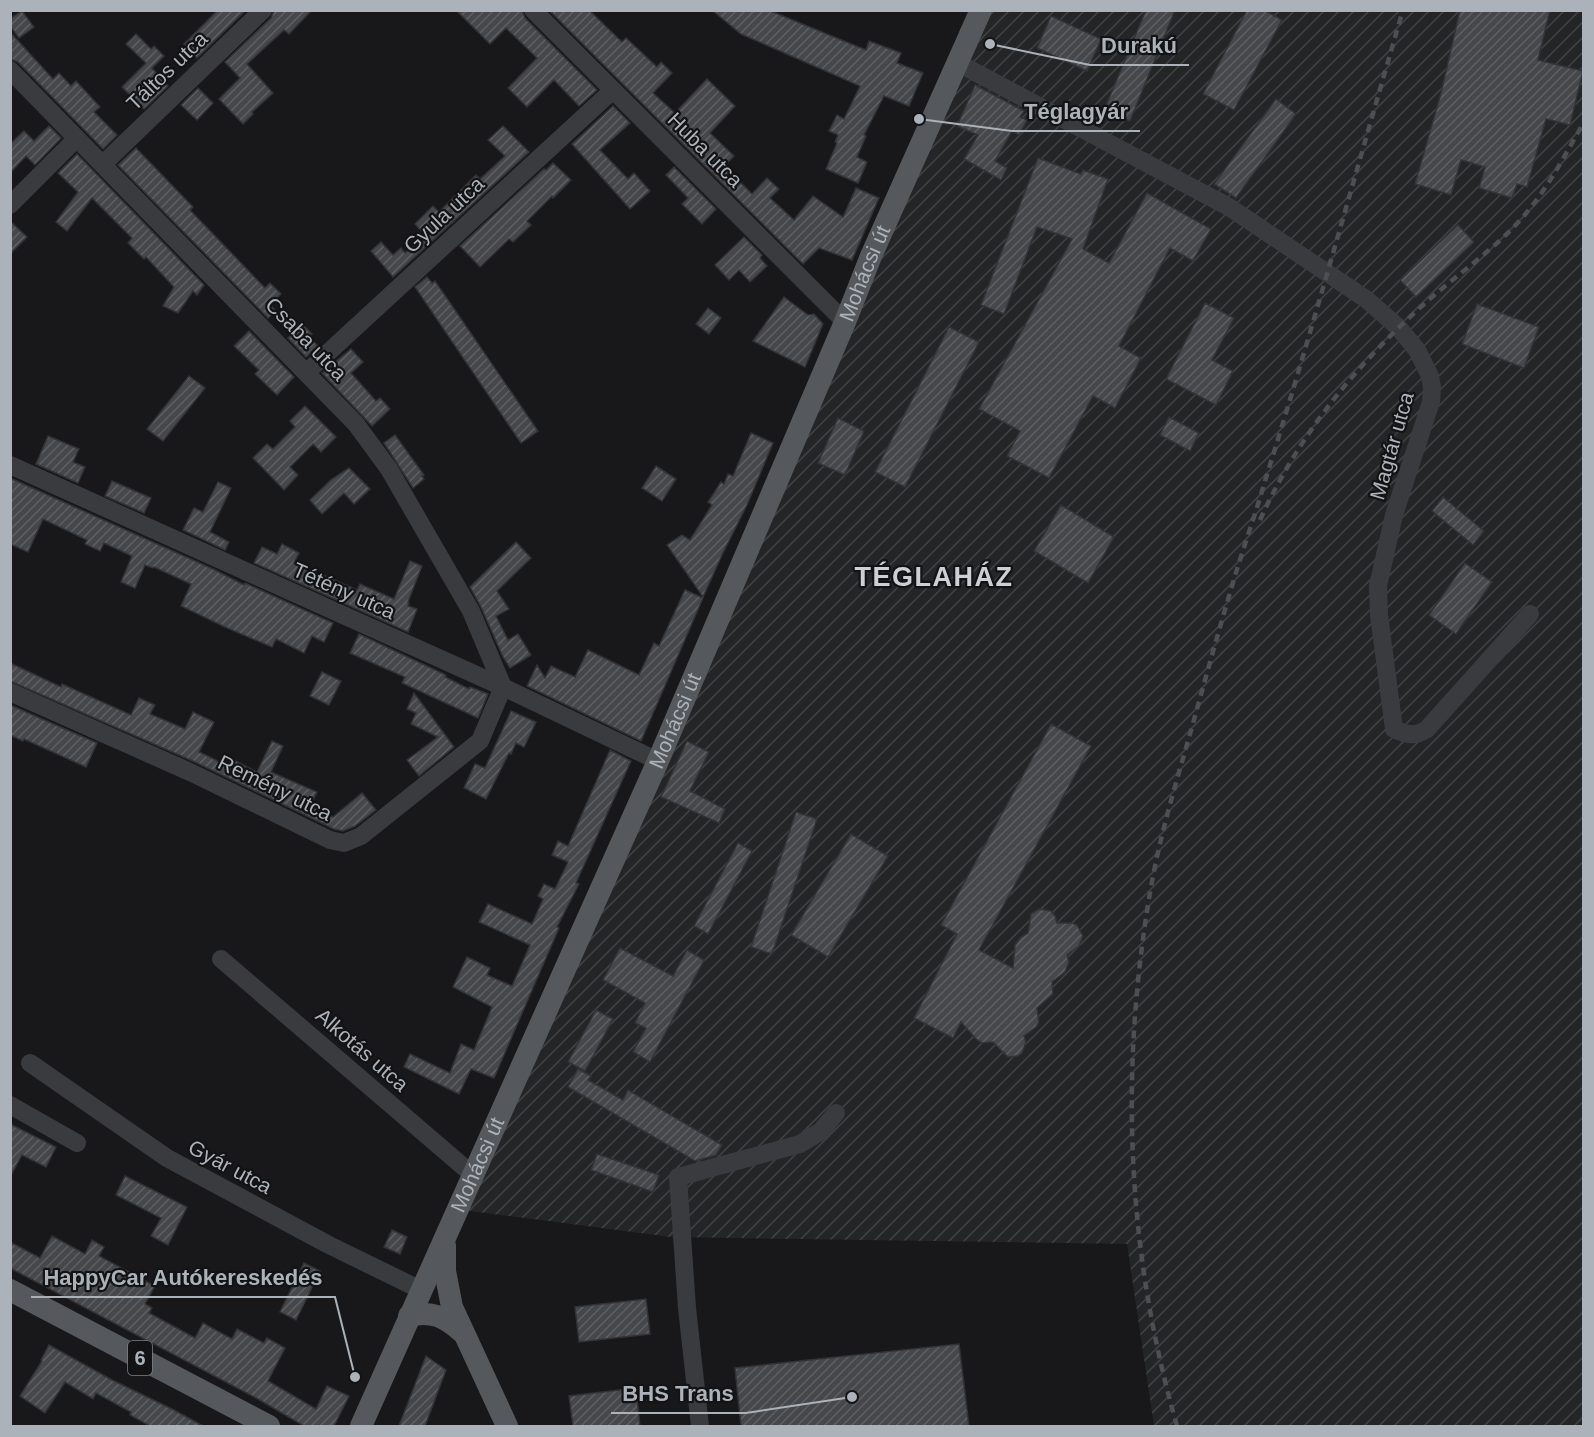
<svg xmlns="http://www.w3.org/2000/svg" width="1594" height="1437" viewBox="0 0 1594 1437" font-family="Arial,sans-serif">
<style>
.industrial{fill:url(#industrial-furrows)}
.building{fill:url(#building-hatch);stroke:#323336;stroke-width:1.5}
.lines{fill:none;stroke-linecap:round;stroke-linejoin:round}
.minor{stroke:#393b3f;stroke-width:18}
.major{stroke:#55595d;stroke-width:22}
.rail{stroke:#4c5053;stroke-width:4.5;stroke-dasharray:8 6;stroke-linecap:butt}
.labels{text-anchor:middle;stroke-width:4.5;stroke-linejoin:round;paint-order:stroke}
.shield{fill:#131315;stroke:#7d8288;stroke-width:1.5}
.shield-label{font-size:20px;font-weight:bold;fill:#abb2b9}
.street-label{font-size:21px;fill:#abb2b9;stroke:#131315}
.district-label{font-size:27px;font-weight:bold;letter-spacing:1.5px;fill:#ccd0d5;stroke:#131315}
.leader{fill:none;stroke:#abb2b9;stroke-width:2}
.callout-dot{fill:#abb2b9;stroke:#131315;stroke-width:2}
.callout-label{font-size:22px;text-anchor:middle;font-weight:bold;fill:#abb2b9;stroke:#131315;stroke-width:4.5;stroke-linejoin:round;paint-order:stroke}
</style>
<defs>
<pattern id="industrial-furrows" width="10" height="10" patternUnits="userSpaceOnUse" patternTransform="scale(1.5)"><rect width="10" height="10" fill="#242527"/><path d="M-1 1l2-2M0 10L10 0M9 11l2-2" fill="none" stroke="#414244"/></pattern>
<pattern id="building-hatch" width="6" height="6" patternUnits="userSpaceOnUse" patternTransform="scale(1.5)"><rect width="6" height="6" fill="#45474a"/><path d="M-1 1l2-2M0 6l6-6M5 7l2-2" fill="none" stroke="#5d5f62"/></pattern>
</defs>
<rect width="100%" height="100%" fill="#18181a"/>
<!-- industrial -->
<path class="industrial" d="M968 11H1583V1426H1154L1127 1244 671 1237 455 1209Z"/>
<!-- building -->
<g class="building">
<path d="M218 10H246L197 58 184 44Z"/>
<path d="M274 10H312L289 34 284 30 247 64 273 93 252 112 253 114 243 124 219 99 240 78 225 62 271 18Z"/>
<path d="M456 10H522L525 18 597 90 579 106 554 80 527 107 508 88 537 58 506 28 490 44Z"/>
<path d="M549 10H589L622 42 626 38 657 67 661 62 672 73 653 93 675 113 707 79 735 106 710 133 734 156 724 166 752 194 767 178 779 189 770 198 794 220 813 196 843 217 856 188 879 198 852 260 819 248 803 264Z"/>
<path d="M712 10H768L866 50 869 41 901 53 897 63 923 73 909 106 884 96 864 135 866 136 857 157 867 162 858 183 826 169 837 143 835 142 838 135 829 131 837 115 844 119 860 86 741 34Z"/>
<path d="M1146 10H1175L1130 121 1104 110Z"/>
<path d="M1247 10H1264L1282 20 1234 110 1203 94Z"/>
<path d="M1460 10H1550L1538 60 1583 71 1570 125 1546 119 1527 187 1517 184 1512 198 1479 188 1485 167 1461 160 1451 195 1415 184 1441 93Z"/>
<path d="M22 11 34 27 19 38 10 26V19Z"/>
<path d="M1051 16 1101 39 1087 71 1037 48Z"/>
<path d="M10 32 53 79 59 73 71 86 76 81 100 107 94 112 117 135 103 149 18 62 10 59Z"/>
<path d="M136 34 151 49 154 46 164 56 152 68 168 86 144 109 122 87 146 63 126 44Z"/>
<path d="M975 85 1024 111 1020 117 1027 120 1019 135 1012 131 995 161 1007 168 1001 180 964 159 978 135 957 126Z"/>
<path d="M198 88 213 103 197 120 181 105Z"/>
<path d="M1276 99 1296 114 1236 198 1214 184Z"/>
<path d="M613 106 630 123 600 150 628 179 634 173 650 191 630 209 572 144Z"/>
<path d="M49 126 61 138 35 165 26 156 10 173V144L24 131 34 141Z"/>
<path d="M503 126 529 152 393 277 371 251 381 242 393 255 401 248 405 253 425 235 415 224 433 206 439 212 476 175 480 179 505 156 488 140Z"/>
<path d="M136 148 193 207 190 210 265 288 270 283 281 294 270 305 276 311 268 318 118 165Z"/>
<path d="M77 154 204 285 197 295 193 291 178 313 163 306 174 287 146 257 144 259 128 243 132 238 92 198 67 231 56 222 78 192 58 173Z"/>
<path d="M1038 158 1081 174 1083 170 1108 179 1083 249 1109 263 1147 193 1211 229 1193 261 1170 248 1119 346 1141 358 1115 408 1093 396 1049 478 1007 456 1020 431 979 409 1072 239 1037 227 1004 314 981 305Z"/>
<path d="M553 163 571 180 553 198 552 196 527 221 531 225 513 242 509 239 480 267 460 246 544 169 546 170Z"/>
<path d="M674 167 716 209 702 224 682 204 688 198 666 175Z"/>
<path d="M10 221 27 237 10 254Z"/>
<path d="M1458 225 1474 242 1416 297 1400 280Z"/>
<path d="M744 237 762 255 760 258 767 266 750 282 739 270 729 280 715 265Z"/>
<path d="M427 277 432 283 435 281 538 431 521 443 415 287Z"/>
<path d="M784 297 808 315 814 314 823 324 805 367 753 341Z"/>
<path d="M1205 303 1234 318 1212 360 1233 371 1216 405 1166 379Z"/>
<path d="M1477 304 1539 327 1524 368 1462 344Z"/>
<path d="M708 308 721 318 709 334 696 324Z"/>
<path d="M302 324 312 334 309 337 318 346 306 357 288 338Z"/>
<path d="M949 327 979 342 905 487 875 472Z"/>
<path d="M249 331 294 377 277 395 255 374 259 370 234 346Z"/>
<path d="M351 349 363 362 351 373 376 401 380 398 390 409 372 426 322 373Z"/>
<path d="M189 376 205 388 163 441 147 429Z"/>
<path d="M305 406 336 437 321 452 313 444 290 467 298 475 284 490 253 458 267 444 273 449 295 427 290 421Z"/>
<path d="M1169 417 1199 433 1190 451 1160 435Z"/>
<path d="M838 418 864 431 845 475 818 463Z"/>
<path d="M751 433 773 443 747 505 723 553 703 597 667 545 682 535 690 540 712 505 708 502 721 482 724 484 728 474 733 476Z"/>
<path d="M395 435 424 475 422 476 424 479 413 488 384 443Z"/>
<path d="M48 436 79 449 73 462 85 467 78 483 36 464Z"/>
<path d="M656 466 676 479 662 501 642 488Z"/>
<path d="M349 468 370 489 354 504 344 493 322 514 310 500 332 479Z"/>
<path d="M10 478 215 570 244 585 245 583 333 623 324 642 312 636 304 653 276 639 272 647 225 627 181 606 191 584 154 567 153 568 145 565 135 588 121 582 132 556 104 543 100 551 85 544 87 540 43 519 28 552 10 544Z"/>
<path d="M112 481 151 498 144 513 105 496Z"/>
<path d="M218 482 231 488 210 532 229 542 225 550 183 530 194 508 203 512Z"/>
<path d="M1443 497 1484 531 1473 545 1432 511Z"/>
<path d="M1061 505 1114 537 1088 583 1034 551Z"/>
<path d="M516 542 531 558 497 591 509 609 496 616 508 640 518 634 531 655 510 668 503 657 481 607 470 587Z"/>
<path d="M282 544 299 553 294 563 323 577V575L357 590 360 584 394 599 410 561 422 566 408 602 409 603 408 606 417 609 408 632 254 563 262 547 277 554Z"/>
<path d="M1465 563 1492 582 1456 634 1429 615Z"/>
<path d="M685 590 703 598 641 741 527 686 537 665 545 678 551 666 575 677 588 650 639 675 654 643 659 646Z"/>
<path d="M359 634 446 675 445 677 469 689 470 687 488 694 478 718 402 683 405 677 350 653Z"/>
<path d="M10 663 61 687 62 684 131 715 139 698 155 705 150 714 185 729 193 712 214 722 199 752 228 766 232 759 257 772 272 741 283 746 271 772 317 792 310 806 333 817 362 793 376 810 355 826 343 831 334 829 195 762 10 681Z"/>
<path d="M322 672 341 681 329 705 310 696Z"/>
<path d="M414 693 454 747 419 776 407 760 438 737 411 724 416 713 407 709Z"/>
<path d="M10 705 97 743 86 767 24 739 23 741 10 735Z"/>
<path d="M511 711 536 722 524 747 516 743 511 754 509 753 486 799 464 788 475 764 485 768Z"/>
<path d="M1051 724 1091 746 979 950 1013 968 1015 945 1021 937 1028 933 1031 914 1039 909 1051 911 1055 916 1057 923H1072L1077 925 1083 936 1079 946 1067 955 1069 962 1065 972 1052 982 1053 994 1037 1008 1039 1022 1036 1027 1024 1036 1026 1042 1022 1053 1018 1056 1008 1057 993 1042 982 1043 977 1040 961 1022 953 1038 914 1018 957 934 941 925Z"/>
<path d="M687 741 709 752 690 791 725 809 719 823 661 797Z"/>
<path d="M610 750 631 761 576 883 579 884 557 927 559 928 494 1078 471 1069 459 1094 404 1067 410 1054 450 1073 461 1044 474 1050 492 1007 453 987 467 957 490 968 487 975 512 986 530 945 479 922 488 904 532 924 543 899 538 896 544 884 555 889 568 862 552 855 558 841 568 846Z"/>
<path d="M796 812 817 819 772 954 751 947Z"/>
<path d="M851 834 888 856 828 957 791 935Z"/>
<path d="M738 843 752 851 708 934 694 926Z"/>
<path d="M620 948 673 976 687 950 704 960 650 1062 633 1052 646 1028 635 1023 645 1003 603 980Z"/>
<path d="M596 1010 613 1019 585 1071 568 1062Z"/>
<path d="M578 1069 591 1076 588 1080 623 1100 628 1090 722 1145 716 1155 695 1161 568 1087Z"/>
<path d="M10 1124 56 1147 46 1167 22 1155 10 1177Z"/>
<path d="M597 1154 659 1175 653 1192 591 1170Z"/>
<path d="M125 1176 187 1207 168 1245 151 1236 161 1218 116 1195Z"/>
<path d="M392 1230 407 1237 400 1254 384 1247Z"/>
<path d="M52 1236 85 1254 92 1240 104 1247 99 1256 155 1286 145 1304 152 1308 149 1313 195 1338 203 1323 232 1339 237 1329 264 1343 267 1338 285 1348 268 1381 316 1409 327 1386 349 1396 334 1426H304L258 1399 10 1268V1242L40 1258Z"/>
<path d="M304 1263 320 1271 296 1320 280 1312Z"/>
<path d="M646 1299 650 1334 579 1342 575 1307Z"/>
<path d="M959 1344 969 1426H741L735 1368Z"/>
<path d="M49 1345 112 1380 174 1410 203 1426H150L130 1415 131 1412 96 1393 93 1399 65 1382 45 1413 20 1396 42 1361 41 1360Z"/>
<path d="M426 1356 446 1370 425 1426H399Z"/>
<path d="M636 1388 640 1426H573L569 1396Z"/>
</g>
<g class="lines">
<!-- minor -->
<g class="minor">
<path d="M533 10 845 322"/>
<path d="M958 63 1229 207 1366 299 1398 327 1417 350 1430 376 1432 387 1431 402 1394 515 1378 586 1379 615 1394 729C1407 735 1415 737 1427 729L1530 614"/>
<path d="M10 70 356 424 389 469 471 611 503 687 480 741 361 836 344 843 330 840 190 772 10 692"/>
<path d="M103 164 263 10"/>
<path d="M10 205 76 139"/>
<path d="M307 372 612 91"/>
<path d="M10 465 503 687 658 761"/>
<path d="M221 959 473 1175"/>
<path d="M30 1063 167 1158 329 1245 421 1290"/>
<path d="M10 1105 77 1143"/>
<path d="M700 1426 687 1308 678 1177 800 1144 821 1131 836 1113"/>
</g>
<!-- major -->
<g class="major">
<path d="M445 1246V1271L452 1307 507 1426"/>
<path d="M10 1290 269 1426"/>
<path d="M409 1316C432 1310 445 1317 462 1332"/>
<path id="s1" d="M361 1426 658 761 845 322 871 256 981 10"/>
</g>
<!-- rail -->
<g class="rail">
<path d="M1260 520C1298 436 1355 366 1423 305 1456 275 1493 251 1522 218 1547 190 1565 155 1584 122"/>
<path d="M1177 1426C1125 1245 1119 1061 1153 876 1163 825 1178 776 1192 727 1205 680 1218 633 1232 586 1242 551 1255 516 1265 481 1314 325 1357 167 1403 10"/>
</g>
</g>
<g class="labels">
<!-- shield labels -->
<rect class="shield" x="128" y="1341" width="24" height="34" rx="4.5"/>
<g class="shield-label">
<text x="140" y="1365">6</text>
</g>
<!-- street labels -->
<g class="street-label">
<text transform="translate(167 71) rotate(-44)" y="7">Táltos utca</text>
<text transform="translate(705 150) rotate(45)" y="7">Huba utca</text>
<text transform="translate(444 215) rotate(-43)" y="7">Gyula utca</text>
<text dy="7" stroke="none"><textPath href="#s1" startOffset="1258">Mohácsi út</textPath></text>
<text transform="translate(306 339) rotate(46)" y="7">Csaba utca</text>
<text transform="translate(1392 446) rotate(-74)" y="7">Magtár utca</text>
<text transform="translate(344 591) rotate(24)" y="7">Tétény utca</text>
<text dy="7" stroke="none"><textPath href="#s1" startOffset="772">Mohácsi út</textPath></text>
<text transform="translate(275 788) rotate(26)" y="7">Remény utca</text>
<text transform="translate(362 1050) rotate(41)" y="7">Alkotás utca</text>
<text dy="7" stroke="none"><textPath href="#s1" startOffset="286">Mohácsi út</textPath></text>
<text transform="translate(230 1167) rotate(28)" y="7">Gyár utca</text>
</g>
<!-- district labels -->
<g class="district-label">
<text x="934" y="586">TÉGLAHÁZ</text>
</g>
</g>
<!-- callouts -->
<path class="leader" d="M990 44L1090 65H1189M919 119L1012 131H1140M355 1377L335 1297H31M852 1397L746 1413H611"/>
<g class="callout-dot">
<circle cx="990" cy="44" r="6"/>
<circle cx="919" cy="119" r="6"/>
<circle cx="355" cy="1377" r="6"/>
<circle cx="852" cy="1397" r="6"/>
</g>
<g class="callout-label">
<text x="1139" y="53">Durakú</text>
<text x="1076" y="119">Téglagyár</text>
<text x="183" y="1285">HappyCar Autókereskedés</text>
<text x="678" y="1401">BHS Trans</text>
</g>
<!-- border -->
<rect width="1594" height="1437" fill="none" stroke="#abb2b9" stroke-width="24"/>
</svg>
